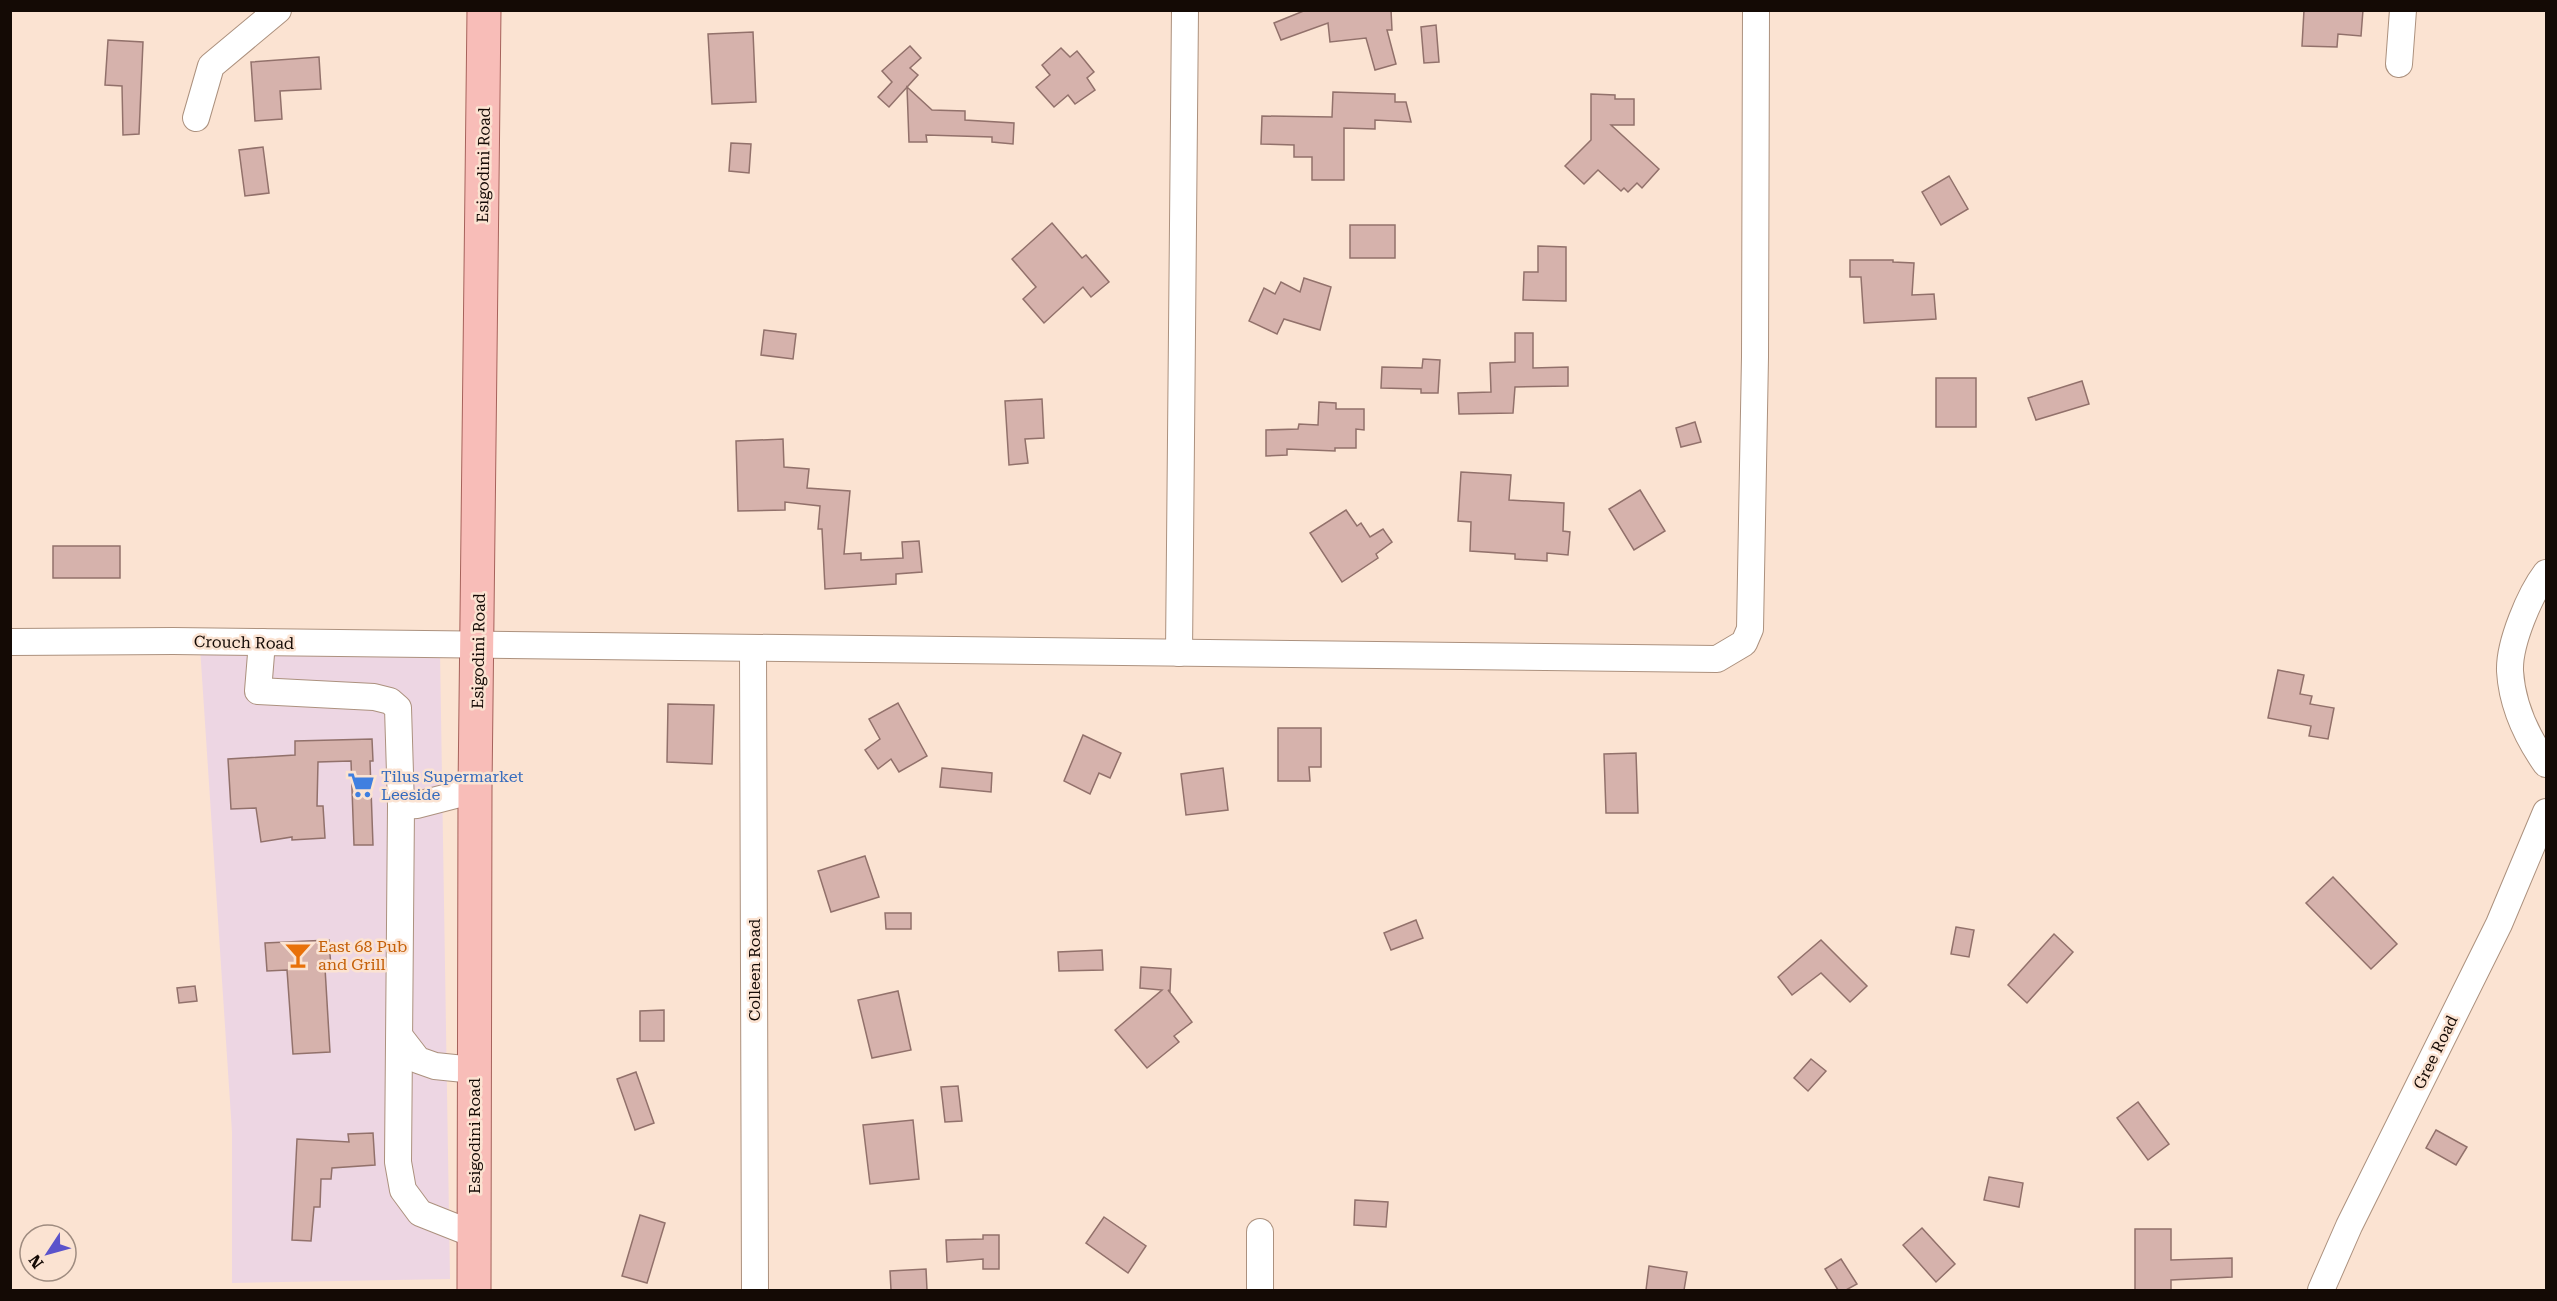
<svg xmlns="http://www.w3.org/2000/svg" width="2557" height="1301" viewBox="0 0 2557 1301" font-family="'Roboto Serif',serif">
<style>
.commercial{fill:#edd6e3}
.building{fill:#d6b2ac;stroke:#92716b;stroke-width:1.5}
.lines{fill:none;stroke-linecap:round;stroke-linejoin:round}
.minor-casing{stroke:#ac917e;stroke-width:28}
.major-casing{stroke:#a6625b;stroke-width:35}
.minor{stroke:#fff;stroke-width:26}
.major{stroke:#f8bdb8;stroke-width:33}
.labels{text-anchor:middle;stroke-width:5;stroke-linejoin:round;paint-order:stroke}
.street-label{font-size:16px;fill:#140a05;stroke:#fbe3d2}
.shop-label{font-size:16px;fill:#366cbe;stroke:#fbe3d2;text-anchor:start}
.food-label{font-size:16px;fill:#c56008;stroke:#fbe3d2;text-anchor:start}
</style>
<rect width="100%" height="100%" fill="#fbe3d2"/>
<!-- commercial -->
<path class="commercial" d="M200 647 440 652 450 1279 232 1283V1132Z"/>
<!-- building -->
<g class="building">
<path d="M1306 10H1391L1392 30H1387L1396 64 1375 70 1366 38 1330 42 1328 23 1281 40 1274 23Z"/>
<path d="M2304 10H2363L2361 36 2338 34 2337 47 2302 46Z"/>
<path d="M1436 25 1439 62 1424 63 1421 27Z"/>
<path d="M753 32 756 102 712 104 708 34Z"/>
<path d="M108 40 143 42 139 134 123 135 122 86 105 85Z"/>
<path d="M910 46 921 58 910 68 918 75 889 107 878 97 892 82 882 71Z"/>
<path d="M1061 48 1070 57 1077 51 1094 72 1087 78 1095 90 1075 104 1068 95 1054 107 1036 87 1050 75 1042 65Z"/>
<path d="M319 57 321 89 280 91 282 119 255 121 251 62Z"/>
<path d="M907 87 932 110 965 111V120L1014 123 1013 144 992 142V137L926 135 927 142H909Z"/>
<path d="M1333 92 1395 94V102H1406L1411 122 1375 120V129L1344 128V180H1312V157H1294V145L1261 144 1262 116 1332 117Z"/>
<path d="M1591 94 1615 95V99H1634V125H1611L1659 169 1642 188 1637 183 1628 192 1624 188 1621 191 1598 170 1584 184 1565 166 1591 140Z"/>
<path d="M731 143 751 144 749 173 729 171Z"/>
<path d="M263 147 269 193 245 196 239 150Z"/>
<path d="M1949 176 1968 209 1941 225 1922 192Z"/>
<path d="M1052 223 1082 258 1086 255 1109 282 1091 297 1083 287 1044 323 1023 299 1036 287 1012 259Z"/>
<rect x="1350" y="225" width="45" height="33"/>
<path d="M1538 246 1566 247V301L1523 300 1524 272H1538Z"/>
<path d="M1850 260H1893V262L1914 263 1912 295 1934 294 1936 319 1864 323 1861 277H1850Z"/>
<path d="M1304 278 1331 287 1320 330 1284 319 1277 334 1249 321 1264 288 1275 294 1281 282 1300 292Z"/>
<path d="M764 330 796 334 793 359 761 355Z"/>
<path d="M1515 333H1533V368L1568 367V386L1515 387 1513 413 1459 414 1458 393 1491 392 1490 363 1515 362Z"/>
<path d="M1423 359 1440 360 1438 393H1421V389L1381 388 1382 367 1422 368Z"/>
<rect x="1936" y="378" width="40" height="49"/>
<path d="M2082 381 2089 404 2036 420 2028 398Z"/>
<path d="M1042 399 1044 438 1025 439 1028 463 1009 465 1005 401Z"/>
<path d="M1319 402 1336 403V409H1364V430L1356 429V448H1335V451L1287 449V455L1266 456V430L1298 429 1299 424 1318 425Z"/>
<path d="M1695 422 1701 442 1681 447 1676 428Z"/>
<path d="M783 439 784 467 809 469 807 488 850 491 844 554 861 553V560L903 558 902 542 919 541 922 572 896 574V584L825 589 822 529H818L820 506 785 502V510L738 511 736 441Z"/>
<path d="M1461 472 1511 475 1509 500 1564 503 1563 531 1570 532 1568 555 1547 553V561L1515 559V554L1470 551 1471 522 1458 521Z"/>
<path d="M1640 490 1665 531 1634 550 1609 509Z"/>
<path d="M1346 510 1357 526 1361 523 1370 537 1383 529 1392 542 1376 554 1378 558 1342 582 1310 533Z"/>
<rect x="53" y="546" width="67" height="32"/>
<path d="M2278 670 2304 675 2300 694 2312 696 2310 704 2334 708 2328 739 2309 736 2311 726 2268 718Z"/>
<path d="M898 703 927 756 899 772 891 759 878 769 865 750 880 739 869 719Z"/>
<path d="M668 704 714 705 712 764 667 762Z"/>
<path d="M1278 728H1321V767H1309L1310 781H1278Z"/>
<path d="M1083 735 1121 753 1110 778 1099 773 1090 794 1064 781Z"/>
<path d="M372 739 373 761H370L373 845H354L351 761 318 762 317 806H323L325 838 292 840V837L261 842 256 808 231 809 228 759 295 755V741Z"/>
<path d="M1636 753 1638 813H1606L1604 754Z"/>
<path d="M942 768 992 773 991 792 940 787Z"/>
<path d="M1223 768 1228 810 1186 815 1181 774Z"/>
<path d="M865 856 879 897 831 912 818 871Z"/>
<path d="M2333 877 2397 944 2371 969 2306 903Z"/>
<path d="M885 913H911V929H886Z"/>
<path d="M1416 920 1423 938 1391 950 1384 933Z"/>
<path d="M1956 927 1974 930 1969 957 1951 954Z"/>
<path d="M2054 934 2073 952 2027 1003 2008 985Z"/>
<path d="M329 940 331 968H325L330 1052 293 1054 287 970 267 971 265 943Z"/>
<path d="M1821 940 1867 986 1850 1002 1821 973 1792 995 1778 977Z"/>
<path d="M1102 950 1103 970 1059 971 1058 952Z"/>
<path d="M1141 967 1171 969 1170 991 1168 990 1192 1022 1174 1036 1179 1042 1147 1068 1115 1030 1162 990 1140 988Z"/>
<path d="M195 986 197 1001 179 1003 177 988Z"/>
<path d="M898 991 911 1050 872 1058 858 1000Z"/>
<path d="M664 1010V1041H640V1011Z"/>
<path d="M1811 1059 1826 1071 1808 1091 1794 1078Z"/>
<path d="M636 1072 654 1123 635 1130 617 1079Z"/>
<path d="M958 1086 962 1121 945 1122 941 1087Z"/>
<path d="M2138 1102 2169 1144 2148 1160 2117 1118Z"/>
<path d="M913 1120 919 1179 870 1184 863 1125Z"/>
<path d="M2436 1130 2467 1147 2456 1165 2426 1148Z"/>
<path d="M373 1133 375 1165 332 1168 331 1179H321L320 1207H314L311 1241 292 1240 297 1139 349 1142 348 1134Z"/>
<path d="M1989 1177 2023 1183 2019 1207 1984 1200Z"/>
<path d="M1355 1200 1388 1202 1386 1227 1354 1225Z"/>
<path d="M640 1215 665 1223 647 1283 622 1276Z"/>
<path d="M1104 1217 1146 1246 1128 1273 1086 1243Z"/>
<path d="M1922 1228 1955 1264 1936 1282 1903 1245Z"/>
<path d="M2135 1229H2171V1260L2232 1258V1277L2171 1280V1290H2135Z"/>
<path d="M983 1235H999V1269H983V1259L947 1262 946 1240 983 1239Z"/>
<path d="M1841 1259 1857 1284 1846 1290H1838L1825 1269Z"/>
<path d="M1649 1266 1687 1272 1684 1290H1646Z"/>
<path d="M926 1269 927 1290H891L890 1271Z"/>
</g>
<g class="lines">
<defs>
<g id="minor">
<path d="M2399 64 2403 10"/>
<path d="M196 118 211 66 278 10"/>
<path d="M2546 573C2530 594 2509 643 2510 671 2512 705 2527 737 2546 764"/>
<path d="M10 642 173 641 1717 659 1744 643 1750 629 1755 357 1756 10"/>
<path d="M262 642 258 691 374 697 390 701 398 708 401 806"/>
<path d="M753 649 755 1290"/>
<path d="M1179 653 1185 10"/>
<path d="M401 1038 418 1060 435 1066 474 1070"/>
<path d="M473 1234 420 1213 403 1190 398 1162 401 806 417 805 475 790"/>
<path d="M1260 1290V1232"/>
<path d="M2321 1290 2349 1226 2499 924 2546 812"/>
</g>
<path id="major" d="M474 1290 475 790 484 10"/>
</defs>
<!-- minor casing -->
<use href="#minor" class="minor-casing"/>
<!-- major casing -->
<use href="#major" class="major-casing"/>
<!-- minor -->
<use href="#minor" class="minor"/>
<!-- major -->
<use href="#major" class="major"/>
</g>
<!-- icons -->
<defs>
<symbol id="supermarket-bare" viewBox="-9 -9 18 18"><path d="M-6-5.5h2.5l.6 2H6L4.5 2H-2.5L-4.4-4H-6ZM-1.5 3.2a1.3 1.3 0 1 0 .1 0ZM3 3.2a1.3 1.3 0 1 0 .1 0Z" fill="#3f7fe0" stroke="#fbe3d2" stroke-width="2.5" paint-order="stroke"/></symbol>
<symbol id="bar-bare" viewBox="-9 -9 18 18"><path d="M-6-5H6L.8 .8V4.5H3.5V6h-7V4.5H-.8V.8Z" fill="#e8710a" stroke="#fbe3d2" stroke-width="2.5" paint-order="stroke"/></symbol>
</defs>
<g fill-rule="evenodd">
<use href="#supermarket-bare" x="342" y="766" width="38" height="38"/>
<use href="#bar-bare" x="279" y="936" width="38" height="38"/>
</g>
<g class="labels">
<!-- street labels -->
<g class="street-label">
<text transform="translate(483 165) rotate(-89)" y="6">Esigodini Road</text>
<text transform="translate(244 642) rotate(1)" y="6">Crouch Road</text>
<text transform="translate(478 651) rotate(-89)" y="6">Esigodini Road</text>
<text transform="translate(754 970) rotate(-90)" y="6">Colleen Road</text>
<text transform="translate(2435 1052) rotate(-64)" y="6">Gree Road</text>
<text transform="translate(474 1136) rotate(-90)" y="6">Esigodini Road</text>
</g>
<!-- shop labels -->
<g class="shop-label">
<text x="381" y="782">Tilus Supermarket<tspan x="381" dy="18">Leeside</tspan></text>
</g>
<!-- food labels -->
<g class="food-label">
<text x="318" y="952">East 68 Pub<tspan x="318" dy="18">and Grill</tspan></text>
</g>
</g>
<!-- border -->
<rect width="2557" height="1301" fill="none" stroke="#140a05" stroke-width="24"/>
<!-- north arrow -->
<g transform="translate(48 1253) rotate(234)"><circle r="28" fill="#fbe3d2" stroke="#9f8c80" stroke-width="1.5"/>
<path d="M0-4.5L10 22L0 15L-10 22Z" fill="#5b53cb"/>
<text y="-9" font-size="16" font-weight="bold" text-anchor="middle" fill="#140a05">N</text>
</g>
</svg>
